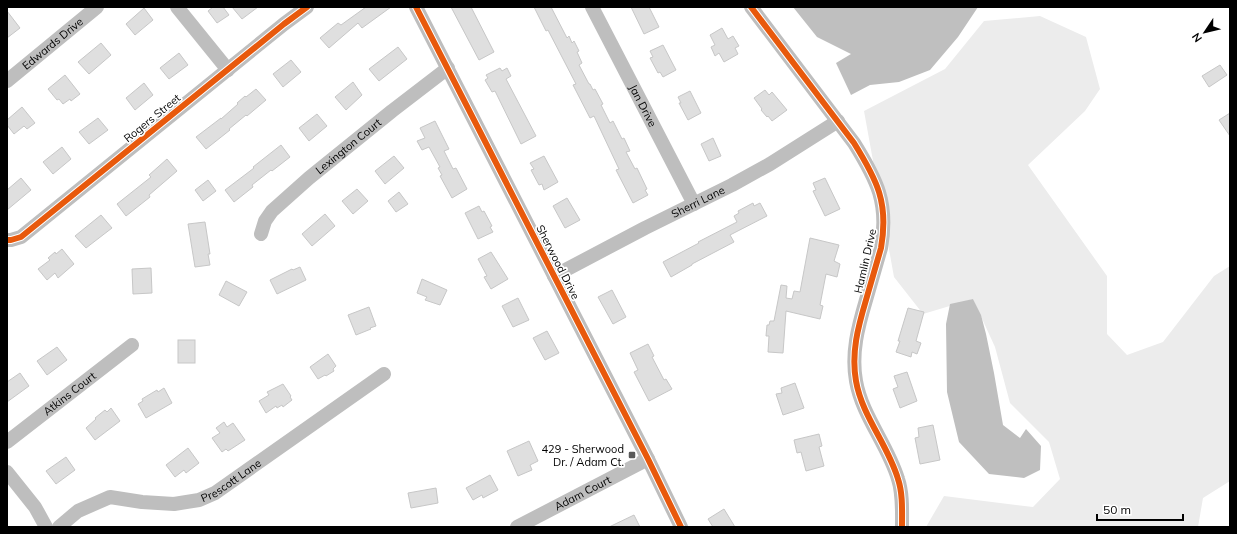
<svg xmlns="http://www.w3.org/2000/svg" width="1237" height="534" viewBox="0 0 1237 534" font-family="Mulish,sans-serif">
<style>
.green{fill:#ececec}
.water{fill:#bfbfbf}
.building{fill:#dfdfdf;stroke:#c7c7c7}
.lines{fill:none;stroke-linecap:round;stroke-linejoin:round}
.minor{stroke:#bebebe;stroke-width:14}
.cycleway-casing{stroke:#fff;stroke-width:8}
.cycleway{stroke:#e8590c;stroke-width:6}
.poi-dot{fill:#595959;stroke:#fff;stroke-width:1.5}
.labels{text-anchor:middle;stroke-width:3.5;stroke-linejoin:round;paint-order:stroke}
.street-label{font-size:11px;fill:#000;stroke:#fff}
.poi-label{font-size:11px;fill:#000;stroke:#fff;text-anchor:end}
</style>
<rect width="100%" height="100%" fill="#fff"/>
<!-- green -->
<path class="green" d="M1040 16 1086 37 1100 89 1085 111 1028 165 1107 276V334L1127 355 1163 342 1214 276 1230 266V481L1203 498 1198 527H926L944 496 1033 507 1060 479 1049 442 1010 403 995 347 973 299 923 314 894 277 864 111 945 69 984 21Z"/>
<!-- water -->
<g class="water">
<path d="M793 7H978L958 37 930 70 899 82 870 85 851 95 836 63 851 54 817 37Z"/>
<path d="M973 299 981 315 986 334 994 373 1003 425 1020 438 1026 429 1041 446 1040 470 1024 478 989 474 959 442 947 392 946 324 950 304Z"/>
</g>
<!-- building -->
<g class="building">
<path d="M213 7H223L229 15 217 23 208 11Z"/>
<path d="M232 7H258L242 19Z"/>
<path d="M366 7H391L362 28 358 23 329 48 320 38 338 23 341 25Z"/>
<path d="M451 7H471L494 52 479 60Z"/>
<path d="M534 7H551L567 38 569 36 572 43 574 41 579 51 577 52 582 63 579 65 589 84H590L593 90 595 89 603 104 601 105 610 123 613 121 622 139 624 138 630 151 626 152 635 169 637 168 647 189 645 190 648 195 633 203 616 170 619 169 594 116 590 118 573 85 576 84 548 30 546 31Z"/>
<path d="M631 7H649L659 27 644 34Z"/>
<path d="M144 8 153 20 135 35 126 24Z"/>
<path d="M7 11 20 28 7 38Z"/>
<path d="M722 28 728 39 733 36 739 46 735 48 738 54 724 62 719 53 715 56 711 47 715 45 710 35Z"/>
<path d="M101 43 111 55 89 74 78 62Z"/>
<path d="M663 45 676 70 663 77 660 72 658 73 650 58 653 57 650 51Z"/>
<path d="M398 47 407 59 379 81 369 69Z"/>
<path d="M179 53 188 65 169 79 160 68Z"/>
<path d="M291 60 301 72 283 87 273 74Z"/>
<path d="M1220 65 1227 75 1209 87 1202 76Z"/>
<path d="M500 68 502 71 507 68 511 76 506 79 536 136 521 144 495 91 492 92 485 80 488 78 486 75Z"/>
<path d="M65 75 80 94 71 101 70 99 63 104 59 99 57 100 48 89Z"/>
<path d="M353 82 362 95 346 110 335 97Z"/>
<path d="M144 83 153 95 135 110 126 98Z"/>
<path d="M256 89 266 100 247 116 246 115 229 129 230 130 206 149 196 137 221 118V119L238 104 237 103 245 96 246 97Z"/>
<path d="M765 90 769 95 772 92 787 110 772 121 768 116 767 117 761 110 762 109 754 98Z"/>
<path d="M690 91 701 113 688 120 679 103H681L678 97Z"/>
<path d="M22 107 35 123 27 129 24 126 14 134 7 125V120Z"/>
<path d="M1230 113V136L1219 120Z"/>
<path d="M317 114 327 126 309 141 299 128Z"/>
<path d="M98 118 108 130 89 144 79 132Z"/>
<path d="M435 121 449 149 444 151 453 169 456 168 467 189 452 198 440 176 442 175 438 168 440 167 429 147 422 150 417 141 425 138 420 128Z"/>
<path d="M713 138 721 156 709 161 701 144Z"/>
<path d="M281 145 290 157 272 171 271 170 252 185 253 187 234 202 225 190 254 168 253 167Z"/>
<path d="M62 147 71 159 53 174 43 162Z"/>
<path d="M394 156 404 168 385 184 375 171Z"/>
<path d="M544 156 558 182 544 190 542 184 539 185 531 170 534 169 530 163Z"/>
<path d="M167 159 177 171 149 195 150 197 126 216 117 204 151 177 149 175Z"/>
<path d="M21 178 31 190 7 210V190Z"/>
<path d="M825 178 840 209 825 216 813 191 816 190 813 183Z"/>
<path d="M208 180 216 191 203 201 195 190Z"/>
<path d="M357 189 368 201 353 214 342 201Z"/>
<path d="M399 192 408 204 396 212 388 201Z"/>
<path d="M567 198 580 220 565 228 553 206Z"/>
<path d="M753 203 754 206 760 203 767 216 730 235 734 242 692 264V265L671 277 663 262 699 243 698 242 737 222 734 216 739 213 738 211Z"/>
<path d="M479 206 482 212 484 211 492 226 490 227 493 232 478 239 465 213Z"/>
<path d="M325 214 335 226 312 246 302 234Z"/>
<path d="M101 215 112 228 86 248 75 236Z"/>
<path d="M205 222 210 254H208L210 265 195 267 188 224Z"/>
<path d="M810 238 839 245 834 261 840 264 837 277 826 274 820 305 823 306 820 319 786 311 783 353 768 352 769 336H766L767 325H769L770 321H774L781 285 787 286 786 298 792 299 794 291 800 292Z"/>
<path d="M62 249 74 264 58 278 55 273 47 280 38 269 50 260 48 258 55 252 56 254Z"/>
<path d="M491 252 508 279 491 289 484 277 487 276 478 259Z"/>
<path d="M300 267 306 280 277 294 270 280 292 269 293 270Z"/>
<path d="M151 268 152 293 133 294 132 269Z"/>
<path d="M422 279 447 290 440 305 425 300 427 297 417 293Z"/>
<path d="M226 281 247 292 239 306 219 295Z"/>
<path d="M612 290 626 317 613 324 598 297Z"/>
<path d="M518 298 529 320 513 327 502 306Z"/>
<path d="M369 307 376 326 370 328 371 329 356 335 348 315Z"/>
<path d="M908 308 924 312 916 341 921 343 917 354 912 352 911 357 896 352 900 341H898Z"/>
<path d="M547 331 559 353 545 360 533 338Z"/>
<rect x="178" y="340" width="17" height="23"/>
<path d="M648 344 654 356 652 357 664 380 666 379 672 389 649 401 634 372 638 370 630 353Z"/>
<path d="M57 347 67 360 47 375 37 361Z"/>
<path d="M328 354 336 366 333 369 334 371 326 376 325 375 318 379 310 367Z"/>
<path d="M907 372 917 401 900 408 893 389 898 387 894 376Z"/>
<path d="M20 373 29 386 7 402V382Z"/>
<path d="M795 383 804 408 783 415 776 394 782 393 781 388Z"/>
<path d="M283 384 291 396 290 397 292 400 283 407 282 405 277 408 276 406 266 413 259 401 269 395 267 392Z"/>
<path d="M164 388 172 403 146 418 138 404 143 401 142 399 157 390 158 392Z"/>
<path d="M111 408 120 421 95 440 86 428 96 419 95 418 105 410 107 412Z"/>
<path d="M224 422 227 427 233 423 245 440 228 451 226 449 222 452 212 438 220 433 216 428Z"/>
<path d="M933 425 940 460 920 464 915 438 919 437 918 428Z"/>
<path d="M819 434 822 446 819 447 824 466 806 471 801 452 797 453 794 440Z"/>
<path d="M529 441 538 461 530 465 532 470 518 476 507 451Z"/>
<path d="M188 448 199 463 186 473 184 470 175 477 166 465Z"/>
<path d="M66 457 75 470 56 484 46 471Z"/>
<path d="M490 475 498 490 483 498 482 495 473 500 466 488Z"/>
<path d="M436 488 438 503 411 508 408 493Z"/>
<path d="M724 509 735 527H713L708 519Z"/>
<path d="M634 515 640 527H609Z"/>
</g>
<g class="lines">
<!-- minor -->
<g class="minor">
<path d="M177 7 228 70"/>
<path d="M416 7 648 459 681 527"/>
<path id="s1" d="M592 7 694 204"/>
<path d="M751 7 854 143C877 180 889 203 881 248 876 265 871 283 866 300 858 327 851 353 856 381 862 416 888 445 898 479 903 494 902 511 902 527"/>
<path id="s2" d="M7 81 97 7"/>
<path id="s3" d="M261 234 265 221 272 211 309 178 392 111 448 68"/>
<path d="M7 240H11L21 237 284 24 307 7"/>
<path id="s4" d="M554 276 645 228 732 185 770 164 838 121"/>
<path id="s5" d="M7 442 132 345"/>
<path d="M7 472 35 507 46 527"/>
<path id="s6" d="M59 527 78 511 110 497 142 502 174 504 199 500 215 493 384 374"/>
<path id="s7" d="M517 527 648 459"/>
</g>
<defs>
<g id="cycleway">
<path d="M416 7 648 459 681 527"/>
<path d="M751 7 854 143C877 180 889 203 881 248 876 265 871 283 866 300 858 327 851 353 856 381 862 416 888 445 898 479 903 494 902 511 902 527"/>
<path d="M7 240H11L21 237 284 24 307 7"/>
</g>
</defs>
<!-- cycleway casing -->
<use href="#cycleway" class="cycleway-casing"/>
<!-- cycleway -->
<use href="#cycleway" class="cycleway"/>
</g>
<!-- markers -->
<rect class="poi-dot" x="628" y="451" width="8" height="8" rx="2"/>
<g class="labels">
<!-- street labels -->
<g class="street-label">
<text dy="4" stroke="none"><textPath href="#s2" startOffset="59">Edwards Drive</textPath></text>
<text dy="4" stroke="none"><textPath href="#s1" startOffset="111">Jan Drive</textPath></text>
<text transform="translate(152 118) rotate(-39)" y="4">Rogers Street</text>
<text dy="4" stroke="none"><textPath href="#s3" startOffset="126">Lexington Court</textPath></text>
<text dy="4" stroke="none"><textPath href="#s4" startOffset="162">Sherri Lane</textPath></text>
<text transform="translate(865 261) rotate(-77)" y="4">Hamlin Drive</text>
<text transform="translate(558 262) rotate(63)" y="4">Sherwood Drive</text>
<text dy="4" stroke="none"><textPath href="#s5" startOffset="79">Atkins Court</textPath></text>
<text dy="4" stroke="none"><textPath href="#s6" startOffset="187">Prescott Lane</textPath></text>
<text dy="4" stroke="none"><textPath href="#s7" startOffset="74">Adam Court</textPath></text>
</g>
<!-- poi labels -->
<g class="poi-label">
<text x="624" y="453">429 - Sherwood<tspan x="624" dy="13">Dr. / Adam Ct.</tspan></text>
</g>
</g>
<!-- border -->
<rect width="1237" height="534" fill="none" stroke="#000000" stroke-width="16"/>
<!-- north arrow -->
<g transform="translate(1205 32) rotate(235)" stroke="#ffffff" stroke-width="3" paint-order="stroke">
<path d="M0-3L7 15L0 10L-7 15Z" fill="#000000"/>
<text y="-6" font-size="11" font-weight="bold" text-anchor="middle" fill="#000000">N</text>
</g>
<!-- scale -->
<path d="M1097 514v6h86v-6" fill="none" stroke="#000000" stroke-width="2"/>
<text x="1103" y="514" font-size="12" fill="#000000" stroke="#ffffff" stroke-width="3" paint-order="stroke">50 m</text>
</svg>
